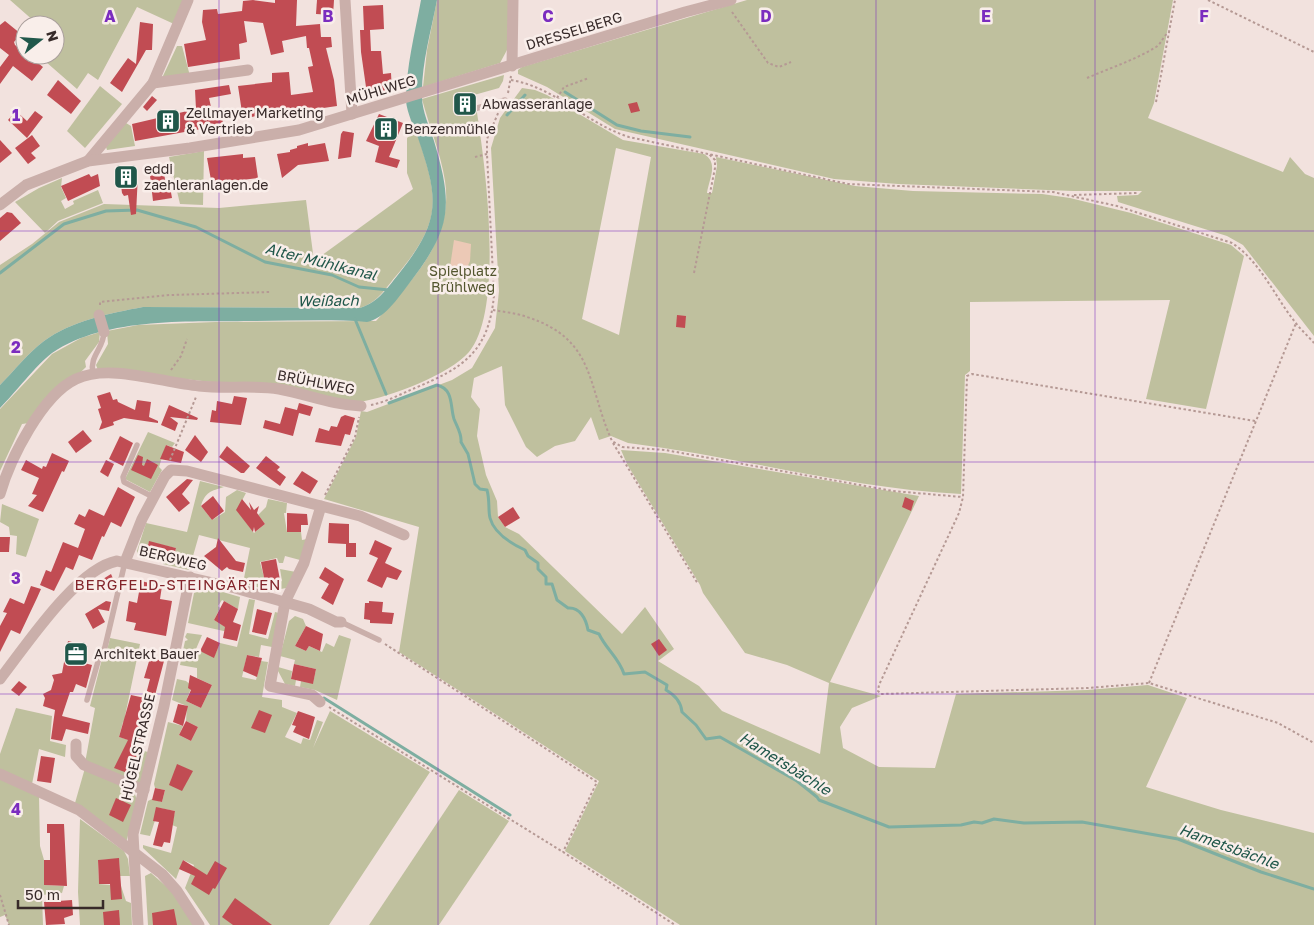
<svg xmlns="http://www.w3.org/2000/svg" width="1314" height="925" viewBox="0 0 1314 925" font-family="'Golos Text',sans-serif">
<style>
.green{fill:#bfc09e;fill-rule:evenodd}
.sand{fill:#ecc9b6}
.water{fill:#7eaea1}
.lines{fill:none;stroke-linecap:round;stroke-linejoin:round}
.stream{stroke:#7eaea1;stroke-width:3}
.building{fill:#c14c53}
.path{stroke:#b59994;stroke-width:2;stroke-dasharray:2.5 2.5;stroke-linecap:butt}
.service{stroke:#caafaa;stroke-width:5.5}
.minor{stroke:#caafaa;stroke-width:11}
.grid{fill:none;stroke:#7b2cbf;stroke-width:1;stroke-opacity:0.55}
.labels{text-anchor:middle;stroke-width:5;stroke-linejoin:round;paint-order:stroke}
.street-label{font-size:14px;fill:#372a29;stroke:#f9eeea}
.poi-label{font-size:14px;fill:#372a29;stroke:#f9eeea;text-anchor:start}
.park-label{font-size:14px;fill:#52552e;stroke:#f9eeea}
.water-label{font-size:15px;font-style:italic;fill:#20574a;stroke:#f9eeea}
.neighbourhood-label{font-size:15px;letter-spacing:1px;fill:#83252b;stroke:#f9eeea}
.grid-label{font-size:16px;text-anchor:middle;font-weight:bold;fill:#7b2cbf;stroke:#f9eeea;stroke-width:5;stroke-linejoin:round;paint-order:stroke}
</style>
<rect width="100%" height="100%" fill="#f2e2de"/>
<!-- green -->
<g class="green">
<path d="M10 0H183L174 24 137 7 98 80 88 73 77 89 38 55H55V25H34L35 22Z"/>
<path d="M437 0H509L507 50 500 63 423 87 427 50Z"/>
<path d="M747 0H1173L1154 103 1148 118 1283 172 1290 157 1305 174 1314 178V336L1243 245 1227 236 1118 202 1117 196 1138 195 1142 191H1073L898 184 834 179 615 129 547 87 518 74V70L522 67Z"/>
<path d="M177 46H182L190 76H163Z"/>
<path d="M504 75 503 81 499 88 474 95C484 151 506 308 469 352 449 375 390 397 360 402L231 384 98 370 96 365 108 344 107 331 138 325 215 322 376 321C412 280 454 240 445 181 441 154 429 126 422 99Z"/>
<path d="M100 86 122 104 85 148 67 131Z"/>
<path d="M522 88 535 90 547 95 623 140 704 154C719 163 709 179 707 193H712L717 166 716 157 855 186 913 191 1042 194 1070 198 1131 213 1231 245 1244 256 1206 409 1146 399 1170 300 970 302V371L965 375 961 494C849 488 740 457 628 443L611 436 599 440 591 417 575 441 555 446 537 457 526 447 505 405 502 366 474 378 471 397 480 409 477 436 486 475 497 501 498 517 505 527 519 534 622 634 645 607 674 649 658 661 699 686 722 711 820 754 829 683 787 665 745 653 703 593 700 585 627 464 621 450 665 453 919 496 830 682 881 696 852 708 840 727 843 748 879 767 935 768 956 694 1087 690 1148 685 1187 698 1146 787 1221 810 1314 833V925H680L565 851 599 781 399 652 419 527 324 499 356 437 361 411 367 412 452 380 472 368 495 328 499 291 491 148 500 118ZM616 148 651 157 619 335 582 319Z"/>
<path d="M126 123 131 126 135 146 107 150 106 147Z"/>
<path d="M416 130C438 198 445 218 396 276 384 290 378 302 360 308L143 307C111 313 71 321 44 341 28 353 14 371 0 385V265L32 244 59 222 104 204 219 208 306 200 314 261 413 189 407 173V138Z"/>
<path d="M204 151 203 205 180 204 169 157Z"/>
<path d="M62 178 61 187 66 198 61 201 65 209 74 204 73 201 98 190 103 203 58 221 45 233 15 202 39 188Z"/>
<path d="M100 332 99 342 85 361 86 367 29 423 22 424 0 471V409L52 354 81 338Z"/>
<path d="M148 432 175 443 172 447 166 445 159 467 162 470 150 492 125 479Z"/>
<path d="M200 481 224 487C211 491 205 492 201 506L212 520 225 512 226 497 237 490 246 493 237 510 254 533 265 524 258 515 266 507 268 499 287 503 286 513H284L287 532H301L302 540 307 539 300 560 285 556 283 563H279L277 558 260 562 266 585 282 581 280 569 296 572 286 588 271 591 243 583 250 548 199 535 189 570 163 564 165 559 173 560 176 548 149 542 145 559 139 557 137 551 146 523 187 532Z"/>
<path d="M2 504 39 519 26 557 16 554 17 536 10 535 9 527 0 522Z"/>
<path d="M202 586 240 597 238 609 222 600 218 606 220 608 214 620 229 629 228 632 188 623 194 593Z"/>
<path d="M249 599 255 600 249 634 268 639 275 612 279 613 272 647 261 645 259 657 247 655 242 677 256 680 261 661 268 662 262 697 282 700V707L297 713 285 737 301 744 303 738 310 740 317 720 323 722 313 748 330 711 430 772 329 925H210L185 888 194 865 183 860 176 879 143 848V845L171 853 177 827 172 825 175 811 159 808 150 836 140 834 148 801 152 799 162 802 165 790 155 788 154 784 168 722 183 726 179 735 191 741 198 727 186 721 187 706 172 700 177 679 186 681 192 686 186 701 201 708 212 685 197 678V668L180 665 185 641 188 640 185 637 187 633 202 635 196 649 214 657 220 643 237 647Z"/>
<path d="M295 616 303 619 306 626 295 646 306 651 309 646 322 652 326 643 334 647 339 635 351 639 337 700 315 690 300 687 301 681 313 683 316 669 294 664 295 660 280 656 289 621Z"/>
<path d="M110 638 140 644 125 716 136 720 123 722 119 737 142 744 140 750 148 752 142 782 135 784 85 763 95 708 90 706 102 659 107 650Z"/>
<path d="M278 667 292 671 291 679 296 680 295 686 285 684 278 671Z"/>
<path d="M16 708 52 716 50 741 66 745 65 757 39 749 32 784 0 770V754Z"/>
<path d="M85 768 133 789 137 800 126 843 75 803Z"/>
<path d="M0 779 39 796 40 846 44 860V885L64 886 62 893 42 895 43 925H9L5 915 0 917Z"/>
<path d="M459 790 509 821 439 925H369Z"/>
<path d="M80 819 124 851 128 859 130 876H120L119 859 98 860 99 884 121 886 126 901 131 903 132 925H80L78 892Z"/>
<path d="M151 873 175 894 194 925H148L145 876Z"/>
</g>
<!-- sand -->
<path class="sand" d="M454 240 471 244 470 261 467 268 455 269 450 267Z"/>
<!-- water -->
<path class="water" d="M421 0H437C431 32 421 65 422 97 422 111 430 128 434 141 454 208 451 229 408 285 398 298 384 319 367 322 330 319 293 321 256 321 194 322 106 316 52 353 36 365 15 393 0 408V385C14 371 28 353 44 341 71 321 111 313 143 307L360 308C379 302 388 287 401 271 442 219 438 197 418 138 414 127 407 113 406 101 406 67 415 33 421 0Z"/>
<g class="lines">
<!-- stream -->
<g class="stream">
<path d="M565 92 617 125 641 131 690 137"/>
<path d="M507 115 525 95"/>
<path d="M0 273 64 224 106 211 137 210 196 227 265 262 332 275 359 287 389 290"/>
<path d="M355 319 386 394"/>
<path d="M389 403 437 385C454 389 450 407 454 419 457 427 462 434 461 442L468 454 475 484 480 489 487 490C490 501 488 510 490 518 494 533 512 544 525 550L528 556 538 563V569L546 577V584H552L557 600 568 608C580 607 586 619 588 630L599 634C606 649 619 658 624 674L645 672 667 685 666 690C675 695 681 701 682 712L696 725 706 739 720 737 797 781 817 797 819 800 889 827 961 825 974 822 982 823 994 819 1024 823 1082 822 1178 839 1261 872 1314 889"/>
<path d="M324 698 510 815"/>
</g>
</g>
<!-- building -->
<g class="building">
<path d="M253 0 275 3V0H297L296 26 320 24 321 37H331L332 47 326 48 334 80 337 106 303 111 274 112 243 119 238 86 272 82V73L289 72 291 95 313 92 308 67 313 66 309 48H307L306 36 282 41 284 52 271 55 263 23 244 21 247 42 239 44 240 59 188 67 184 44 206 40 202 22 203 10 217 9 218 14 242 11 243 1Z"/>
<path d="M317 0H334L333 15 316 14Z"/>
<path d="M383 5 384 29 370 30 371 51H381L383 74 391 73 392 92 367 94 361 52 360 30H364L363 6Z"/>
<path d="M5 21 21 34 14 42 15 45 43 67 32 81 13 66 0 84V67L9 55 0 48V25Z"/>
<path d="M140 22 153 24 152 50H146L122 92 110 83 128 58 136 64Z"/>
<path d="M58 80 81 101 71 114 47 95Z"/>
<path d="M229 85 231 94 209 98 213 116 222 115 223 125 135 141 132 124 196 109 195 90Z"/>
<path d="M152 96 157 100 147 111 143 107Z"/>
<path d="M637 102 640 111 631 113 628 104Z"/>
<path d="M16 111 27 121 35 111 43 117 27 138 8 120Z"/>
<path d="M379 114 403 123 389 157 400 160 397 168 375 162 379 146 366 141Z"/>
<path d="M343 131 354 133 351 157 338 159 341 134Z"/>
<path d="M32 135 40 146 31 153 36 158 28 164 15 148Z"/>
<path d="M0 140 12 153 0 163Z"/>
<path d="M308 143V146L325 143 329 161 298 165 282 178 277 154 290 152V150L297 148V146Z"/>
<path d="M243 154V158L255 157 258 178 242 180V192L204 189V180H211L207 158Z"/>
<path d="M163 165 166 187H170L172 198 153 201 149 167Z"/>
<path d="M131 168 132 174H138L136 214 131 215 128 195 124 196 122 193 119 170Z"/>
<path d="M89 174 91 177 98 174 100 186 68 201 61 186Z"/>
<path d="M7 212 12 213 21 223 0 241V218Z"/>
<path d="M677 315 686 316 685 328 676 327Z"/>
<path d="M110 392 113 400 117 399 118 402 135 410 137 400 151 402 149 417 158 421V423L124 418 113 422 114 425 99 430 102 422 98 409 101 408 97 396Z"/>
<path d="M234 396 247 398 241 425 210 422 212 410 216 411 217 401 232 404Z"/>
<path d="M299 403 313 407 310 416 299 413 293 436 263 428 265 420 280 424 285 407 297 410Z"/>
<path d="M169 405 198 418 197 420 170 417 178 423 175 431 161 425Z"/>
<path d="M345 415 355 418 350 435 345 434 341 446 315 442 319 428 329 431 331 426 337 427 341 417Z"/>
<path d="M83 430 92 441 76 453 68 442Z"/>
<path d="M195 435 208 452 201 462 185 450Z"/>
<path d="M120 436 133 443 123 466 109 459Z"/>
<path d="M166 445 184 452 181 463 160 459Z"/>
<path d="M227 446 250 466 244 473H241L219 457Z"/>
<path d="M52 453 69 461 64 472 62 471 43 512 28 506 37 495 32 494 39 478 21 470 26 460 42 469 43 466 46 467Z"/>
<path d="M138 455 143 457 142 465 144 466 147 459 158 465 151 479 131 470Z"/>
<path d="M266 456 280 467 277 470 286 477 280 486 256 468Z"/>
<path d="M106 460 114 464 108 477 100 472Z"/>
<path d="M302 471 318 481 310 494 293 484Z"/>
<path d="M187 479 193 480 182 494 190 503 179 512 166 497Z"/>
<path d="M118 487 135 497 121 527 111 522 104 537 102 536 92 560 79 555 73 570 66 567 54 591 40 585 46 570 51 572 63 542 78 548 85 529 74 524 79 514 85 517 89 509 104 516Z"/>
<path d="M213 496 224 511 212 520 201 506Z"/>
<path d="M905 497 914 501 911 511 902 507Z"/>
<path d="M242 499 251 510 249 502 254 510 259 506 257 513 265 524 255 532 254 527 253 532 236 510Z"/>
<path d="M513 507 520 518 505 527 498 517Z"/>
<path d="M287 513 307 514 308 525H301V532H287Z"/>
<path d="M329 523 349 524V543H356V557H346V544L328 543Z"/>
<path d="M0 537H10L9 552H0Z"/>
<path d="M218 538 236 561 245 563 243 572 229 569 227 567 222 571 204 556 216 547Z"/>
<path d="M375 540 392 548 385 563 402 571 397 580 387 577 382 588 367 581 378 558 369 554Z"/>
<path d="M149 541 176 548 173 560 146 554Z"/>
<path d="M276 559 280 580 265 583 261 562Z"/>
<path d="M325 567 344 579 333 605 321 598 329 584 319 578Z"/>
<path d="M111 574 115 583 107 587 103 579Z"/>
<path d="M141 581 162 586 160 599 172 601 166 636 134 630 136 623 126 621 129 601 137 603Z"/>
<path d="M31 586 41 589 37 598 20 634 11 630 0 652V626L7 613 3 612 10 598 24 604Z"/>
<path d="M106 601 111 602 109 611 98 609 105 622 93 629 85 614Z"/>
<path d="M224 601 238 609 233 622 241 625 237 641 223 638 225 627 214 620Z"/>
<path d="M369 601 383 602 382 612 394 613 392 624 370 623V620L364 619 365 603H369Z"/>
<path d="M257 609 272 613 266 635 252 632Z"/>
<path d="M306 626 323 634 320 651 309 646 306 651 295 646Z"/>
<path d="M207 637 220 643 214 658 200 651Z"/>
<path d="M659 639 667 650 659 656 651 644Z"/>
<path d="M68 641 88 646 84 663 92 665 86 688 76 684 73 692H70L62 716 90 723 88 734 66 729 62 741 51 739 55 710 43 706 45 698 43 694 51 690 54 680 52 675 62 673Z"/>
<path d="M247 655 262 658 257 677 243 671Z"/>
<path d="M150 658 164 661 148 722 130 774 114 768 128 740 119 737 131 695 145 698 150 679 144 678Z"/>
<path d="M294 664 316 669 313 684 291 679Z"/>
<path d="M190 675 212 685 201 708 186 701 191 690 188 688Z"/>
<path d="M19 681 27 687 19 696 11 690Z"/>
<path d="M178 704 188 706 183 726 173 722Z"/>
<path d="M259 710 272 715 265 733 251 728Z"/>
<path d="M298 711 315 717 309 739 293 732 296 726 292 725Z"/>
<path d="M186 721 198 727 191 741 179 735Z"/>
<path d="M41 756 55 758 51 783 37 781Z"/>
<path d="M177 764 193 771 182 791 169 785Z"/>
<path d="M155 788 165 790 162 802 152 800Z"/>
<path d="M116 798 131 805 123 822 109 815Z"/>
<path d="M156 807 175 811 170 843 164 842 162 847 153 845 159 822 153 821Z"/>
<path d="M47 824H64L67 886 44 885V860H50V833H47Z"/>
<path d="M119 858 122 899 111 900 110 884H99L98 860Z"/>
<path d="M183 860 207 875 215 861 227 868 215 889 213 888 209 895 191 884 195 876 179 869Z"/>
<path d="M235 898 272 925H233L222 917Z"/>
<path d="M72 900 73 915 64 918 65 924 46 925 44 902Z"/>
<path d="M174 909 177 925H153L152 913Z"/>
<path d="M119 910 120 925H104L103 912Z"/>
</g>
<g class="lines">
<!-- path -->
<g class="path">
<path d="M1208 0 1314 52"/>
<path d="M732 12 768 63 779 67 791 62"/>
<path d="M1087 78C1110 68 1135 60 1156 47 1162 43 1163 36 1169 32L1175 0"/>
<path d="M511 80C557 88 585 123 629 137L848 184 1053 192 1117 206 1232 243C1260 261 1275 297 1295 322 1301 330 1308 336 1314 343"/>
<path d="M508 93 511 76"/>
<path d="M557 98 564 87 589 78"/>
<path d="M1156 102 1169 32"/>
<path d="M475 157 487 154"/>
<path d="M1074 195 1137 193"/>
<path d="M694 273 715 168V160L709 154"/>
<path d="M100 305V302L170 295 270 292"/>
<path d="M493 310C504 312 516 313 527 317 596 339 587 386 612 441L622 447 665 450 893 491 962 497"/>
<path d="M171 370 181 356 187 339"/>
<path d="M371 405C386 402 401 394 415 388 463 368 489 352 494 295L487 154V139L499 111"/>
<path d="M1255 421 972 374 967 376 963 497 959 513 879 685 878 691 881 694 1088 688 1149 683 1278 723 1314 743"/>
<path d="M613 443 698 584"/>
<path d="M170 460 196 397"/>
<path d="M325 495 355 437 359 417"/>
<path d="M385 644 597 782 563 852"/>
<path d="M1149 683 1296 323"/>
<path d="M329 707 563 852 675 925"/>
<path d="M0 895 9 925"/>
</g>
<!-- service -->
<g class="service">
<path d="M467 111 505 100"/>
<path d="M93 373C89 356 104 348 104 332"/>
<path d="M137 445 123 477 124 482 153 497"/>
<path d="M341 622 379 640"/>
<path d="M87 700 99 658 105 647 125 562"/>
</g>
<!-- minor -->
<g class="minor">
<path d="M345 0 352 114"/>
<path d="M512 66 513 0"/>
<path d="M153 83 248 70"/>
<path d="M88 161 153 83 188 0"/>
<path d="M0 205 26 185 88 161 190 148 299 130 685 12 731 0"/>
<path d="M99 315 104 332"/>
<path d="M0 494C10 459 42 395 76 379 110 363 163 383 199 386 226 389 253 385 279 389 307 394 332 405 361 406"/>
<path d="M321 506 360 516 404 535"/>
<path d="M125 562 142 519 165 476 171 470 187 471 321 506 304 563 285 602 270 686 312 695 320 702"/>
<path d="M0 679C26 646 76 569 117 561L235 588 309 609 336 622H341"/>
<path d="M76 744V756L84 765 144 790"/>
<path d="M0 774 79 810 162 874 177 891 199 925"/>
<path d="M138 925 133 834 164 706 190 577"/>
</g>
</g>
<!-- grid -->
<path class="grid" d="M219 0V925M438 0V925M657 0V925M876 0V925M1095 0V925M0 231H1314M0 462H1314M0 694H1314"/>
<!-- icons -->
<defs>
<symbol id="building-square" viewBox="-11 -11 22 22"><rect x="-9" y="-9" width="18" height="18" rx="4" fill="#20574a" stroke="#f9eeea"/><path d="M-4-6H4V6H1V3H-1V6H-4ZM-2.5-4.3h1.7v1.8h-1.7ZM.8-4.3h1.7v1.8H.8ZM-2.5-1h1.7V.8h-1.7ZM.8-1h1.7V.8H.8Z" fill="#fff"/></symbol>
<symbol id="office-square" viewBox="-11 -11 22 22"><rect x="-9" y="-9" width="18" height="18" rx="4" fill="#20574a" stroke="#f9eeea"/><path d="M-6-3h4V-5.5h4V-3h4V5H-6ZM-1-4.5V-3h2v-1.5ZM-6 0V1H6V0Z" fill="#fff"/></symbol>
</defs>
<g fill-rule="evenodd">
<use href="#building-square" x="451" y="90" width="28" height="28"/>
<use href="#building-square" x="154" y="107" width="28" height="28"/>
<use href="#building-square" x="372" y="115" width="28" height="28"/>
<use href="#building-square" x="112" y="163" width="28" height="28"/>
<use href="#office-square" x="62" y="640" width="28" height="28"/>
</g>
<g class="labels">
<!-- street labels -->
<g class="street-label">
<text transform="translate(574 31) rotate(-17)" y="5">DRESSELBERG</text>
<text transform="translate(381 90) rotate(-17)" y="5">MÜHLWEG</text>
<text transform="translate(316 382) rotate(11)" y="5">BRÜHLWEG</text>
<text transform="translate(173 558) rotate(13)" y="5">BERGWEG</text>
<text transform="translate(138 747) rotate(-77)" y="5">HÜGELSTRASSE</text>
</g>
<!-- poi labels -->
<g class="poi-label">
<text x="482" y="109">Abwasseranlage</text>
<text x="186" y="118">Zellmayer Marketing<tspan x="186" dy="16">&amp; Vertrieb</tspan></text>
<text x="404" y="134">Benzenmühle</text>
<text x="144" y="174">eddi<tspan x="144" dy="16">zaehleranlagen.de</tspan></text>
<text x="94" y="659">Architekt Bauer</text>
</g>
<!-- park labels -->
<g class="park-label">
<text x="463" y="276">Spielplatz<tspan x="463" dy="16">Brühlweg</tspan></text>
</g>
<!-- water labels -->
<g class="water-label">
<text transform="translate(321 262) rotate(14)" y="5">Alter Mühlkanal</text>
<text transform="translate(328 301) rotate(-1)" y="5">Weißach</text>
<text transform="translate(785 764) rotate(32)" y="5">Hametsbächle</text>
<text transform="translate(1229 847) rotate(20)" y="5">Hametsbächle</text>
</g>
<!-- neighbourhood labels -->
<g class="neighbourhood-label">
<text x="178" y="590">BERGFELD-STEINGÄRTEN</text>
</g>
</g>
<g class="grid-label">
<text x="110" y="22">A</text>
<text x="328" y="22">B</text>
<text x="548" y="22">C</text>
<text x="766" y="22">D</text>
<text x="986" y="22">E</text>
<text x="1204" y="22">F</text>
<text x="16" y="121">1</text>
<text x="16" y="353">2</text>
<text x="16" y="584">3</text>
<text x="16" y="815">4</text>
</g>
<!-- north arrow -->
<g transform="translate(40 40) rotate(73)"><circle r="24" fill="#f9eeea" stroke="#aba09d"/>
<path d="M0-4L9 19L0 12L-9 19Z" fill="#20574a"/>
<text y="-8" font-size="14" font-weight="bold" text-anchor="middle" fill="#372a29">N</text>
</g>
<!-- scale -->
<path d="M18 900v8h85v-8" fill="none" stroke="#372a29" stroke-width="2.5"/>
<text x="25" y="900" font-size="15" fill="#372a29" stroke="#f9eeea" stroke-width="4" paint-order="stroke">50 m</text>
</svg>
